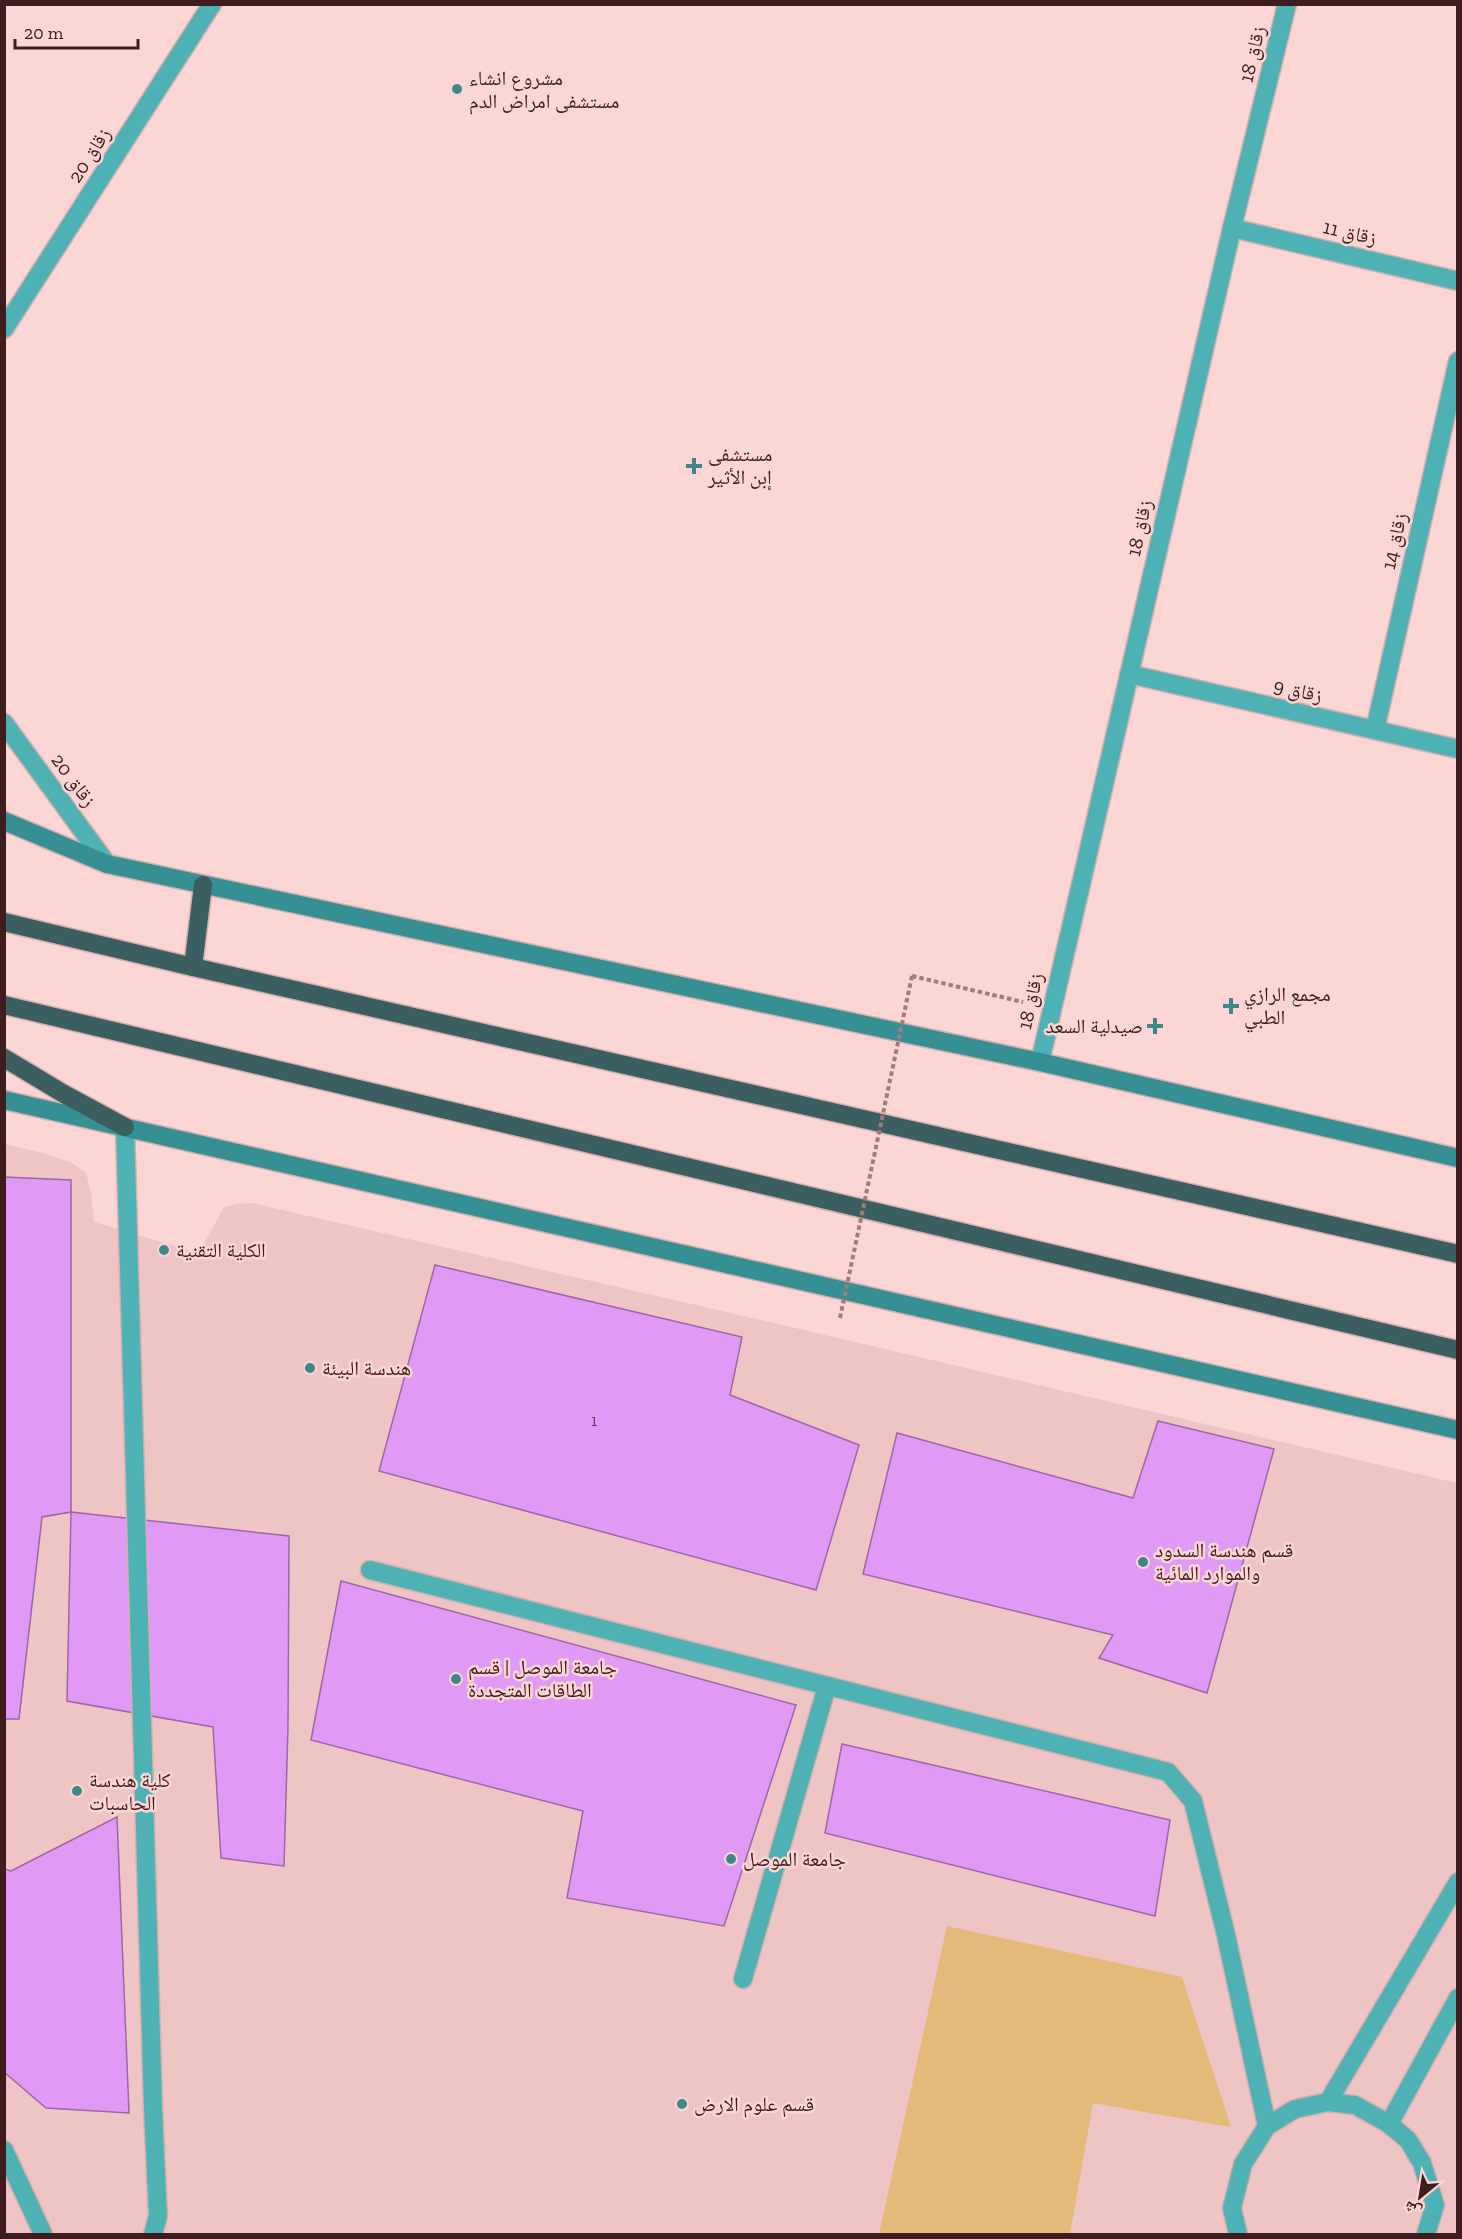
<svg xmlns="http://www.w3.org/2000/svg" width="1462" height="2239" viewBox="0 0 1462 2239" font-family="'Zilla Slab','Noto Naskh Arabic',serif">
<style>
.built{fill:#eec4c4}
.green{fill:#e2ba7a}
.building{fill:#e09af6;stroke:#9968a7;stroke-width:1.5}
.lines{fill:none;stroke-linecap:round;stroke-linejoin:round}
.lane-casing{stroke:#d6b0b0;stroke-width:21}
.street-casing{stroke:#d6b0b0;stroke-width:21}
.secondary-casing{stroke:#d6b0b0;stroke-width:21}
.highway-casing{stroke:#d6b0b0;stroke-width:21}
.path{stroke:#a17c7d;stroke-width:4;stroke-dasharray:4.5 3;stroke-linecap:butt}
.lane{stroke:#4eb2b5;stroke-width:18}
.street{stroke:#4eb2b5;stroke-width:18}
.secondary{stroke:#369093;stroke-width:18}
.highway{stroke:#3b5f60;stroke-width:18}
.path-bridge{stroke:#a17c7d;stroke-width:4;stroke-dasharray:4.5 3;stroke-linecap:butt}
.poi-dot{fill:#3f8789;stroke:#fcd5d5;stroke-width:2}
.labels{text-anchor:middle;stroke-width:5;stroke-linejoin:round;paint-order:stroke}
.number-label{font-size:16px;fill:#673c54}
.street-label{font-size:20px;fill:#3f1c1e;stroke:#fcd5d5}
.poi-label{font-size:20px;fill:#3f1c1e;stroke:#fcd5d5;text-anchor:start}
</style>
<rect width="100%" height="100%" fill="#fcd5d5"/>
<!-- built -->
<path class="built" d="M5 1144 47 1154 72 1163 86 1173 91 1192 94 1222 199 1253 224 1207 236 1204 252 1203 748 1317 1457 1483V2234H5Z"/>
<!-- green -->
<path class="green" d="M947 1926 1182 1977 1231 2127 1093 2103 1070 2234H879Z"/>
<!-- building -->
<g class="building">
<path d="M4 1177 71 1180V1512L42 1517 19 1719H4Z"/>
<path d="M435 1265 742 1337 730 1395 859 1445 816 1590 379 1471Z"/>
<path d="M1158 1421 1274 1449 1207 1693 1099 1658 1113 1635 863 1574 897 1433 1133 1498Z"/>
<path d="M71 1512 289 1536 288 1727 284 1866 221 1858 213 1727 67 1701Z"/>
<path d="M341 1581 796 1705 724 1926 567 1898 583 1811 311 1740Z"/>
<path d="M842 1744 1170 1820 1155 1916 825 1833Z"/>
<path d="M117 1817 129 2113 46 2108 4 2072V1869L11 1871Z"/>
</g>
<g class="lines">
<defs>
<g id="lane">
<path d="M125 1127 153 2108 158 2216 153 2234"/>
<path d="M370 1570 1168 1772 1193 1801 1226 1935 1267 2126"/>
<path d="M743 1979 827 1686"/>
<path d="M1328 2102 1458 1882"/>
<path d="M1389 2124 1458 1998"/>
<path d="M4 2150 43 2234"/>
<path d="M1238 2234 1232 2208 1243 2164 1267 2126 1295 2109 1328 2102 1355 2105 1389 2124 1408 2140 1422 2163 1435 2205 1426 2234"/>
</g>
<g id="street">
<path d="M1232 228 1458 281"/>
<path d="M4 329 212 4"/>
<path d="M1129 674 1458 749"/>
<path d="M4 723 107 864"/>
<path d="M1375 730 1458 361"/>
<path d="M1040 1062 1232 228 1287 4"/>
</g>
<g id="secondary">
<path d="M4 821 107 864 1040 1062 1458 1158"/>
<path d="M4 1100 1458 1430"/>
</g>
<g id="highway">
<path d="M4 922 193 967 1458 1254"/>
<path d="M193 967 203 885"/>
<path d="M4 1005 1458 1350"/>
<path d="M4 1058 64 1094 125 1127"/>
</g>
</defs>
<!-- lane casing -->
<use href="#lane" class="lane-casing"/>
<!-- street casing -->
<use href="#street" class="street-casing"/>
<!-- secondary casing -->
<use href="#secondary" class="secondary-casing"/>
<!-- highway casing -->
<use href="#highway" class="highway-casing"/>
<!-- path -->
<path class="path" d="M912 976 1023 1002"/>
<!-- lane -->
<use href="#lane" class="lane"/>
<!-- street -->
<use href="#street" class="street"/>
<!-- secondary -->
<use href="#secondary" class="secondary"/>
<!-- highway -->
<use href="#highway" class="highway"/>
<!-- path-bridge -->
<path class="path-bridge" d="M840 1318 912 976"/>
</g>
<!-- markers -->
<g class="poi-dot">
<circle cx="457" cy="89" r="6"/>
<path d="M691 457h6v6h6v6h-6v6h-6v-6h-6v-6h6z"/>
<path d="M1228 997h6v6h6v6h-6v6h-6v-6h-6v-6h6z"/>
<path d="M1152 1017h6v6h6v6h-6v6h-6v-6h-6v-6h6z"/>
<circle cx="164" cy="1250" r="6"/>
<circle cx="310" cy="1368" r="6"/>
<circle cx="1143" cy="1562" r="6"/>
<circle cx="456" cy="1679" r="6"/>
<circle cx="77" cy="1791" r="6"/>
<circle cx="731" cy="1859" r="6"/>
<circle cx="682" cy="2104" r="6"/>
</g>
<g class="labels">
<!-- number labels -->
<g class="number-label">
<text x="594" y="1426">1</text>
</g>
<!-- street labels -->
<g class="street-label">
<text transform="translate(1252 54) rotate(-76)" y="7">زقاق 18</text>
<text transform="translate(89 155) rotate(-57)" y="7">زقاق 20</text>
<text transform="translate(1350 232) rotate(13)" y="7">زقاق 11</text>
<text transform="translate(1139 528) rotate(-77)" y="7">زقاق 18</text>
<text transform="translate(1394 541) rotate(-77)" y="7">زقاق 14</text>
<text transform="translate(1298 690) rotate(13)" y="7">زقاق 9</text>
<text transform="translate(74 780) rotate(54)" y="7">زقاق 20</text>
<text transform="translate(1030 1001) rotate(-77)" y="7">زقاق 18</text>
</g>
<!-- poi labels -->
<g class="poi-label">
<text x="469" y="85">مشروع انشاء<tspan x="469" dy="23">مستشفى امراض الدم</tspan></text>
<text x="708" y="461">مستشفى<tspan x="708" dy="23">إبن الأثير</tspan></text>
<text x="1244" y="1001">مجمع الرازي<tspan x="1244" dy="23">الطبي</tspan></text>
<text x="1143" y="1033" text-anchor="end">صيدلية السعد</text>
<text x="176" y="1257">الكلية التقنية</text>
<text x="322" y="1375">هندسة البيئة</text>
<text x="1155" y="1557">قسم هندسة السدود<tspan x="1155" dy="23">والموارد المائية</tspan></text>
<text x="468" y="1674">جامعة الموصل | قسم<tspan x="468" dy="23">الطاقات المتجددة</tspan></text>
<text x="89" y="1787">كلية هندسة<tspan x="89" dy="23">الحاسبات</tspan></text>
<text x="743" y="1866">جامعة الموصل</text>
<text x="694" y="2111">قسم علوم الارض</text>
</g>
</g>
<!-- border -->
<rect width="1462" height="2239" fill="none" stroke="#3f1c1e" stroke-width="12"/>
<!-- north arrow -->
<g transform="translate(1420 2197) rotate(210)" stroke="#fcd5d5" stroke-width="4.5" paint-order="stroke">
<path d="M0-4.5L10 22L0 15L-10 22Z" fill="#3f1c1e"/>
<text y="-9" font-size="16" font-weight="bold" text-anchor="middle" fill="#3f1c1e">ش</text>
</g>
<!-- scale -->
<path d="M15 39v9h123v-9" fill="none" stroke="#3f1c1e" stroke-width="3"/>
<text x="24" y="39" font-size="18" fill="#3f1c1e" stroke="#fcd5d5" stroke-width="4.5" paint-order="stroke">20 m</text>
</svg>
